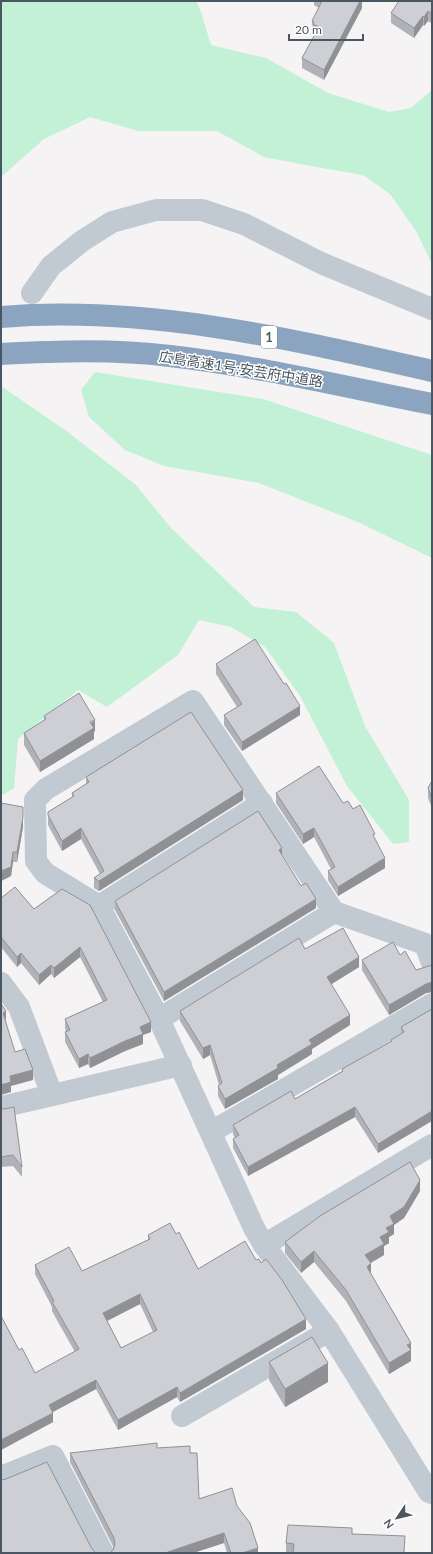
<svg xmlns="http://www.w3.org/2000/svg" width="433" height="1554" viewBox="0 0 433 1554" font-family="Lato,'Noto Sans JP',sans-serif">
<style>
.green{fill:#c3f1d5}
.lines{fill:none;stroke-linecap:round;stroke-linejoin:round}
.minor{stroke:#c1cad2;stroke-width:22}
.highway{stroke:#8ba5c1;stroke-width:22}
.wall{fill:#b0b2b7;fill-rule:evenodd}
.shaded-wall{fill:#909195}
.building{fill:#cdcfd5;stroke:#909195;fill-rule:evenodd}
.labels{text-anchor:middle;stroke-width:3;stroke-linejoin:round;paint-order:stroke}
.shield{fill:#fff;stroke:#808990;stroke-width:1}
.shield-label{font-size:13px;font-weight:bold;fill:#4a5661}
.street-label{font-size:14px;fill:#4a5661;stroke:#fff}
</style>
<rect width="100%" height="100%" fill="#f5f3f3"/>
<!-- green -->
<g class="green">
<path d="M1 1H196L201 12 211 45 266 58 328 93 389 112 411 108 432 90V264L416 231 390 194 363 175 316 167 264 157 217 131H138L90 117 44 139 1 177Z"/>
<path d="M95 372 263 399 432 455V558L360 523 259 483 164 466 125 450 89 417 81 390Z"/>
<path d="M1 386 65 430 136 485 171 528 254 607 296 612 334 643 365 726 409 800V842L393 844 347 786 300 696 265 647 231 627 199 620 178 655 107 707 78 690 18 739 14 788 1 796Z"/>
</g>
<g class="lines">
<!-- minor -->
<g class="minor">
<path d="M32 293 51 266 82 241 112 222 156 210H202L244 224 321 263 432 309"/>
<path d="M99 906 262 803"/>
<path d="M432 963 425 944 334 912 193 701 46 789 35 800 36 861 45 873 99 906 159 1019 254 1228 264 1245 329 1331 429 1492 432 1493"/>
<path d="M1 983 19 1007 52 1095"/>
<path d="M159 1019 334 912"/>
<path d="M1 1107 181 1065"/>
<path d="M211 1132 432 1004"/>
<path d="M264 1245 432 1145"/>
<path d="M182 1416 329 1331"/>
<path d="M1 1477 53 1456 103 1553"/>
</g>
<!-- highway -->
<g class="highway">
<path d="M1 317C147 305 291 339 432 371"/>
<path d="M1 354C57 351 114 349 170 356 258 366 345 387 432 404"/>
</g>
</g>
<!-- wall -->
<g class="wall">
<path d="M314 1H362V8L324 80 302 68V58L315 35 313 34 312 21 319 8 314 5Z"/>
<path d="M432 1V24L428 21 424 26 423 25 414 38 391 23V13Z"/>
<path d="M216 664 300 715 242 751 224 725V715L237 707 216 674Z"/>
<path d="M44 716 95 731 94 732V739L40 772 24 745V733L44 720Z"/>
<path d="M86 777 243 800 99 891 94 888V878L100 874 81 839 62 851 48 825V812L72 797V793L86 784Z"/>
<path d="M432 781V808L428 798V788Z"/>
<path d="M276 793 343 803 353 809 385 868 338 896 328 880V871L331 869 314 837 303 844 276 803Z"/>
<path d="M23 827 17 862H13L11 876 1 881Z"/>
<path d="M282 855 301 886 316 908 164 1001 115 910V901Z"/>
<path d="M62 889 151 1032 143 1035V1044L125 1051 90 1068 88 1064 79 1068 65 1042V1032H66L65 1028V1019L103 1002 80 957 54 978 51 974 39 985 21 963 17 967 1 947V898L34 909Z"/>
<path d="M305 949 359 967 331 984 350 1025 312 1049V1054L278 1075V1079L225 1109 218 1096V1086L219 1085 210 1055 203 1059 180 1021V1011Z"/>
<path d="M400 955 416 970 432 965V992L426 993 389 1015 362 970V960Z"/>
<path d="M432 1009 378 1153 355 1117 248 1176 233 1148V1139L235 1138 233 1134V1125L295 1099 342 1071V1069L391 1041V1040L401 1034V1027Z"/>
<path d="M1 1109 22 1167V1177L13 1166 1 1167Z"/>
<path d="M420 1191 404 1218 394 1225V1234L389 1237V1243L384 1246V1255L371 1263V1274L411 1343V1361L389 1374 346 1301 314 1262 301 1273 285 1253V1242Z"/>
<path d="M176 1234 198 1269 256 1260 261 1263 306 1329 180 1402 177 1397 118 1430 96 1389 53 1412V1422L1 1450V1316L19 1350 35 1373 75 1352 58 1322 52 1311V1307L35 1274V1265L82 1271 148 1240V1235ZM140 1304 153 1332 121 1348 107 1321Z"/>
<path d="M269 1362 328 1382 285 1407 269 1380Z"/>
<path d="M157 1448 190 1453 199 1499 237 1506 258 1553H227L224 1543 193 1553H110L113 1550 114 1548 70 1462V1453Z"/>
<path d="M352 1534 405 1553H286V1543Z"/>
</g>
<!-- shaded-wall -->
<g class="shaded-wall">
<path d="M360 1H362V8L324 80V70Z"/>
<path d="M428 11V21L424 26V17Z"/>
<path d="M423 16V25L414 38V28Z"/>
<path d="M300 706V715L242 751V742Z"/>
<path d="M95 720V731L94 732V739L40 772V761Z"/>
<path d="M243 790V800L99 891V881Z"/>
<path d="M23 817V827L17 862V852Z"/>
<path d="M81 828V839L62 851V841Z"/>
<path d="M314 828V837L303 844V834Z"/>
<path d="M282 848V857L279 850Z"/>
<path d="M13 852V862L11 876 1 881V871Z"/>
<path d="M385 858V868L338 896V887Z"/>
<path d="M316 899V908L164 1001V992Z"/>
<path d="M80 947V957L54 978V968Z"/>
<path d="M21 953V963L17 967V957Z"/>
<path d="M359 957V967L327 987V977Z"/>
<path d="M51 965V974L39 985V975Z"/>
<path d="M432 982V992L426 993 389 1015V1005L426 984Z"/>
<path d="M6 1011V1021L3 1013Z"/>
<path d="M350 1015V1025L312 1049V1054L278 1075V1079L225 1109V1099L277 1065 309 1040Z"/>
<path d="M151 1022V1032L143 1035V1044L125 1051 90 1068V1058L140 1027Z"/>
<path d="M210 1045V1055L203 1059V1048Z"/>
<path d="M88 1054V1064L79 1068V1059Z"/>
<path d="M33 1070V1080L11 1086V1092L1 1095V1085L10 1076Z"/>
<path d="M355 1107V1117L248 1176V1167Z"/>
<path d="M432 1111V1121L378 1153V1144Z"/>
<path d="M420 1180V1191L404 1218 394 1225V1234L389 1237V1243L384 1246V1255L365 1266V1255L386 1228 390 1216Z"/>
<path d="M314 1251V1262L301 1273V1262Z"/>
<path d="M371 1263V1274L367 1278V1267Z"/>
<path d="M140 1294V1304L103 1323V1313Z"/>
<path d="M306 1319V1329L180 1402V1393Z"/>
<path d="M411 1343V1361L389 1374V1363L407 1345Z"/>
<path d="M328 1363V1382L285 1407V1389Z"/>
<path d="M96 1380V1389L49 1414V1405Z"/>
<path d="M177 1387V1397L118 1430V1420Z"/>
<path d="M53 1413V1422L1 1450V1440Z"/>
<path d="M1 1454H2V1463L1 1464Z"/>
<path d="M224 1533V1543L193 1553H165Z"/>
<path d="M258 1548V1553H242Z"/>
</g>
<!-- building -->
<g class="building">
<path d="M322 1H360L324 70 302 58 319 27 313 24 314 22 312 21Z"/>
<path d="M399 1H432V14L428 11 424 17 423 16 414 28 391 13Z"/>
<path d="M255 639 284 684 286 683 300 706 242 742 224 715 242 704 216 664Z"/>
<path d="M79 693 95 720 90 722 94 728 40 761 24 733 46 719 44 716Z"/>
<path d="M191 712 243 790 99 881 94 878 104 871 81 828 62 841 48 815V812L74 796 72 793 89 782 86 777Z"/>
<path d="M319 766 343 803 348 801 353 809 360 805 375 834 373 835 385 858 338 887 328 871 335 867 314 828 303 834 276 793Z"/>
<path d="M432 781V798L428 788Z"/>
<path d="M1 803 23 807V817L17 852H13L11 867 1 871Z"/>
<path d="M258 811 282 848 279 850 301 886 306 883 316 899 164 992 115 901Z"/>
<path d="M15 887 34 909 62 889 90 905 151 1022 140 1027 143 1034 125 1041 90 1058 88 1054 79 1059 65 1032 70 1030 65 1019 107 1000 80 947 54 968 51 965 39 975 21 953 17 957 1 937V898Z"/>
<path d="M343 928 359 957 327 977 350 1015 309 1040 312 1044 277 1065 278 1068 225 1099 218 1086 222 1083 210 1045 203 1048 180 1011 299 938 305 949Z"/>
<path d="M393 942 400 955 405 951 416 970 429 966 432 965V982L426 984 389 1005 362 960Z"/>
<path d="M1 1004 6 1011 3 1013 15 1052 25 1049 33 1070 10 1076 11 1082 1 1085Z"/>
<path d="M432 1009V1111L378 1144 355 1107 248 1167 233 1139 239 1135 233 1125 291 1091 295 1099 343 1071 342 1069 392 1041 391 1040 404 1032 401 1027Z"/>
<path d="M14 1107 22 1167 13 1155 1 1157V1109H4Z"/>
<path d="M410 1162 420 1180 404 1207 390 1216 394 1224 386 1228 389 1232 380 1237 384 1244 365 1255 371 1263 367 1267 411 1343 407 1345 411 1350 389 1363 346 1290 314 1251 301 1262 285 1242 320 1216Z"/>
<path d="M170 1223 176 1234 179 1232 198 1269 245 1241 256 1260 259 1259 261 1263 266 1259 282 1280 306 1319 180 1393 177 1387 118 1420 96 1380 49 1405 53 1413 1 1440V1316L19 1350 22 1348 35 1373 79 1349 58 1312 52 1302 54 1301 35 1265 69 1247 82 1271 150 1239 148 1235ZM140 1294 157 1330 121 1348 103 1313Z"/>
<path d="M312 1337 328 1363 285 1389 269 1362Z"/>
<path d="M157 1443V1448L190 1446V1453H197L199 1499 232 1488 237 1506 250 1523 258 1548 242 1553H231L224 1533 165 1553H110L113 1550 115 1544 114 1538 70 1453Z"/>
<path d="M47 1462 92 1549 96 1553H1V1480L6 1479Z"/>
<path d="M288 1525 352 1528V1534L405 1536 404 1553H293L294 1544 286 1543Z"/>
</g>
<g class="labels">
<!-- shield labels -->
<rect class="shield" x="261" y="326" width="16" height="22" rx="3"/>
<g class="shield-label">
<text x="269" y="342">1</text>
</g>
<!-- street labels -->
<g class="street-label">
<text transform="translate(241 369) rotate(9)" y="5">広島高速1号;安芸府中道路</text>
</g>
</g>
<!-- border -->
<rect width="433" height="1554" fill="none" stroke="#4a5661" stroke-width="4"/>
<!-- north arrow -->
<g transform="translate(397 1518) rotate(235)" stroke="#ffffff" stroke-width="3" paint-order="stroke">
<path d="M0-3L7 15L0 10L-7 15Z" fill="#4a5661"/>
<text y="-6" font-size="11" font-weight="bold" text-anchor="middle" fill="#4a5661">N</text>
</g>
<!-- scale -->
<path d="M289 34v6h74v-6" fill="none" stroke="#4a5661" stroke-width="2"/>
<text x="295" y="34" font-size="12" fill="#4a5661" stroke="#ffffff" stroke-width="3" paint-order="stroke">20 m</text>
</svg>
